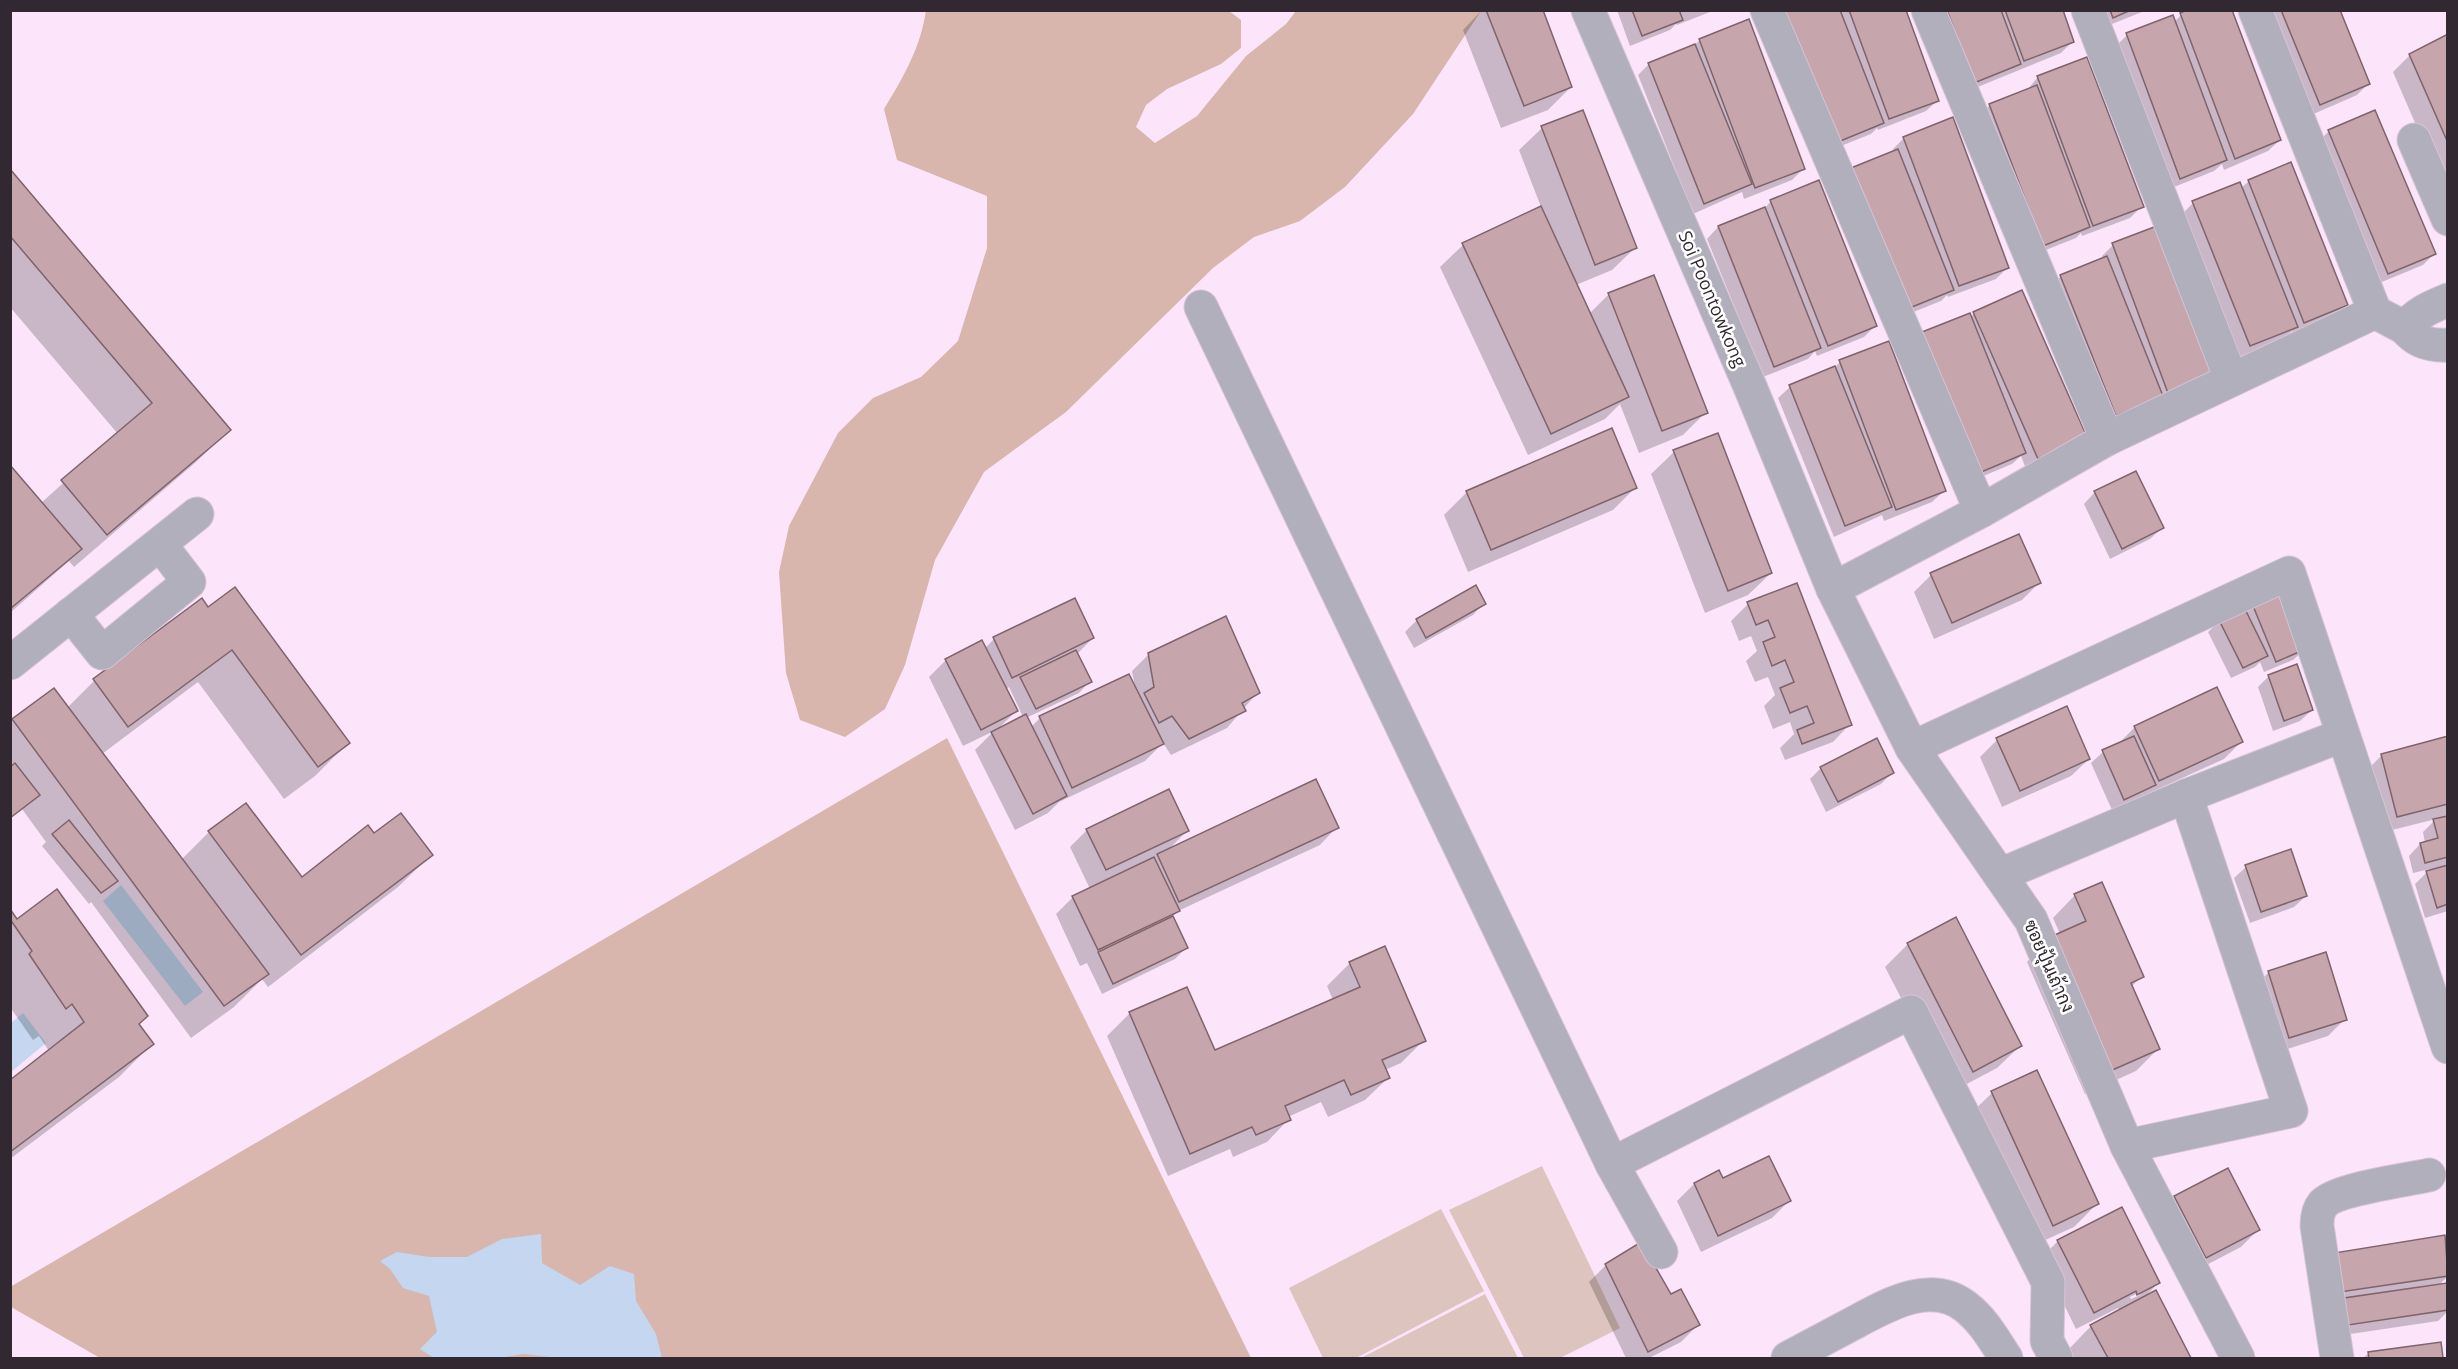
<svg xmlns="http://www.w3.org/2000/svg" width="2458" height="1369" viewBox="0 0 2458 1369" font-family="'Open Sans',Sarabun,sans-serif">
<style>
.green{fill:#dec4be}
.forest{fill:#d8b6ae}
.water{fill:#c5d6f0}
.shadow{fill:#0003;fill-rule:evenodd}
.building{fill:#c6a5ad;stroke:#7f636b;stroke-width:1.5}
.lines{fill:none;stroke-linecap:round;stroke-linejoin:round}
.minor-casing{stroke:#d7c3d7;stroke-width:35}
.minor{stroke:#b1afbb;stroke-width:33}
.labels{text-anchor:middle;stroke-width:5;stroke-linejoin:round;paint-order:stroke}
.street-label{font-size:18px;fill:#312831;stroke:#fff}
</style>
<rect width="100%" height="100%" fill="#fce5fb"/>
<!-- green -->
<g class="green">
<path d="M1542 1166 1620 1328 1560 1358H1524L1449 1210Z"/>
<path d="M1441 1209 1484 1291 1356 1358H1323L1289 1288Z"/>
<path d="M1485 1294 1518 1358H1361Z"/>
</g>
<!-- forest -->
<g class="forest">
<path d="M926 10 1229 11 1241 20V48L1221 64 1167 89 1146 105 1136 127 1155 143 1197 116 1246 56 1286 24 1296 11H1481L1413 114 1345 187 1300 221 1254 237 1213 268 1066 412 984 472 935 560 905 665 885 709 845 737 800 720 786 673 779 572 789 526 838 433 873 398 921 377 958 341 987 248V196L897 160 884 109C903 78 921 47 926 10Z"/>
<path d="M947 738 1251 1358H100L11 1307 10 1287Z"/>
</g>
<!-- water -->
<g class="water">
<path d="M121 885 203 992 185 1006 103 901Z"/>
<path d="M23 1013 46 1043 11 1072V1023Z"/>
<path d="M541 1234 542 1263 580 1285 610 1266 634 1274 636 1301 656 1334 662 1358H560L523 1354 499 1358H434L420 1349 437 1332 429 1296 403 1288 390 1269 380 1261 397 1252 429 1257H467L502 1239Z"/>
</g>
<!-- shadow -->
<g class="shadow">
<path d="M1482 10H1541L1571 87 1548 110 1501 128 1463 30Z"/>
<path d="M1617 10H1715L1677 25 1676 24 1670 30 1630 46Z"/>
<path d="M1774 10H1904L1938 100 1926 111 1878 130 1877 128 1871 134 1826 152Z"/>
<path d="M1932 10H2061L2073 41 2061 53 1963 93Z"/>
<path d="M2095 10H2147L2102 28Z"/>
<path d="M2266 10H2338L2368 84 2357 95 2309 116Z"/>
<path d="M2181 15 2280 140 2268 151 2224 170 2222 164 2214 171 2169 189 2116 46 2127 35 2174 22Z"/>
<path d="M2448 36V199L2393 72 2410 55Z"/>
<path d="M1700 40 1803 169 1792 180 1744 199 1742 192 1693 214 1638 75 1649 64 1693 46Z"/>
<path d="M2038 77 2142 206 2130 218 2082 236 2081 233 2076 238 2031 256 1979 116 1990 105 2027 90Z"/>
<path d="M1542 128 1635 248 1612 270 1576 285 1589 314 1609 294 1706 412 1683 435 1639 453 1620 404 1605 419 1528 455 1440 267 1463 245 1541 207 1519 150Z"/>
<path d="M2329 131 2434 254 2423 265 2377 284 2318 142Z"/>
<path d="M1904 138 2008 267 1996 279 1948 297 1947 295 1941 301 1896 319 1893 149Z"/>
<path d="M10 171 229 430 196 462 74 567 69 561 10 613V467L41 503 118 434 10 307Z"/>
<path d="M2249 181 2346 305 2335 316 2293 333 2292 331 2285 338 2239 357 2182 214 2193 203 2241 188Z"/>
<path d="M1771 201 1875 326 1864 337 1817 356 1815 351 1808 359 1763 377 1707 239 1718 227 1764 209Z"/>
<path d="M2113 245 2217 374 2105 426 2050 287 2061 276 2103 259 2102 256Z"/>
<path d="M1974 313 2085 436 2026 469 2021 456 2012 464 1967 483 1970 318Z"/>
<path d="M1840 362 1944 491 1932 502 1884 521 1882 515 1834 537 1778 398 1790 387 1833 369Z"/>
<path d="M1674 452 1771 573 1748 595 1705 613 1651 474Z"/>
<path d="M1636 487 1613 510 1468 572 1444 515 1467 492Z"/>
<path d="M2095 492 2162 528 2150 539 2110 559 2084 504Z"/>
<path d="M1931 575 2039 583 2022 600 1934 639 1914 592Z"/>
<path d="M1796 585 1850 724 1833 742 1785 760 1780 748 1794 734 1790 722 1773 729 1764 706 1775 695 1768 677 1755 682 1746 661 1757 651 1751 636 1739 641 1731 621 1748 604Z"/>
<path d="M1475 587 1484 603 1473 615 1414 648 1405 632 1417 620Z"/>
<path d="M201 600 208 609 348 743 315 776 284 799 198 682 102 754 181 860 209 832 301 879 373 836 431 855 398 887 268 987 262 979 234 1007 191 1038 91 902 89 904 42 846 46 842 22 809 10 817V723L13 720 67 708 94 681Z"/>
<path d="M1074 600 1093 638 1077 654 1090 681 1079 693 1026 718 1031 727 1040 718 1135 687 1132 671 1149 654 1258 692 1227 728 1171 755 1163 743 1145 761 1059 802 1048 813 1015 830 975 750 994 731 963 746 929 677 946 660 985 648 994 639ZM1009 687 1023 717 997 730 1016 711 1006 689Z"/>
<path d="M2252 603 2305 649 2293 660 2264 672 2260 662 2255 667 2231 678 2208 632 2220 621Z"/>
<path d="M2269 676 2312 710 2300 721 2273 731 2258 687Z"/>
<path d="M2217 689 2241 742 2224 759 2112 810 2091 763 2103 752 2117 745 2135 727Z"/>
<path d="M2448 737V911L2425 918 2415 884 2430 869 2413 873 2409 856 2420 844 2425 843 2423 832 2436 819 2380 833 2365 772 2382 755Z"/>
<path d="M1997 740 2089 759 2071 776 2002 807 1980 757Z"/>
<path d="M1821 768 1892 773 1881 784 1826 812 1810 779Z"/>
<path d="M1337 827 1320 845 1178 911 1172 917 1187 947 1175 959 1102 994 1087 963 1080 966 1056 914 1073 897 1090 889 1070 847 1087 830 1187 831 1168 850Z"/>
<path d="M2246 867 2306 896 2294 907 2250 923 2234 878Z"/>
<path d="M2075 895 2142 976 2131 987 2159 1048 2136 1071 2085 1094 2027 962 2049 939 2060 934 2053 918Z"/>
<path d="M10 911 17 921 138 1024 152 1044 119 1077 10 1159V1082L49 1051 39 1036 33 1040 10 1007Z"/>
<path d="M1908 944 2020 1046 1997 1068 1950 1093 1885 967Z"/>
<path d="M1350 963 1424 1040 1401 1063 1385 1070 1388 1078 1365 1100 1328 1117 1321 1102 1288 1117 1289 1119 1267 1142 1233 1157 1230 1149 1168 1176 1107 1036 1130 1013 1214 1052 1333 1000 1327 986Z"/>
<path d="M2269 972 2345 1019 2328 1036 2272 1054 2252 989Z"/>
<path d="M2036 1072 2097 1204 2074 1227 2030 1247 1969 1115 1992 1093Z"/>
<path d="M1719 1172 1722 1180 1789 1201 1772 1218 1701 1252 1677 1201 1694 1184Z"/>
<path d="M2175 1197 2258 1230 2241 1247 2189 1274 2158 1214Z"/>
<path d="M2444 1237 2448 1276 2438 1286 2446 1284 2448 1311 2438 1321 2337 1336 2318 1271Z"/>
<path d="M2058 1241 2158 1283 2144 1298 2155 1292 2190 1358H2074L2069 1349 2091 1326 2120 1311 2118 1308 2076 1329 2041 1258ZM2140 1292V1295L2131 1299 2130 1297Z"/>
<path d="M1606 1265 1670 1296 1698 1325 1681 1342 1649 1358H1626L1589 1282Z"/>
<path d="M2440 1344 2442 1358H2363L2369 1353Z"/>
</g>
<!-- building -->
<g class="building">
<path d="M1486 10H1543L1572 87 1524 106Z"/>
<path d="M1632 10H1679L1683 20 1642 36Z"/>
<path d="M1785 10H1840L1884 123 1838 142Z"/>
<path d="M1849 10H1906L1939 101 1889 119Z"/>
<path d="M1947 10H2001L2021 64 1974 83Z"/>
<path d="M2005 10H2063L2074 42 2024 61Z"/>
<path d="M2110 10H2131L2113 18Z"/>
<path d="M2187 10H2232L2281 140 2235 159 2180 13Z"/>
<path d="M2281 10H2340L2370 84 2320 105Z"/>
<path d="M2173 15 2227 160 2180 179 2126 33Z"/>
<path d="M1749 19 1805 169 1755 188 1699 39Z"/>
<path d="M2448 34V143L2409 54Z"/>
<path d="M1695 44 1752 184 1704 204 1648 63Z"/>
<path d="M2087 57 2144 207 2093 226 2037 76Z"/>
<path d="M2037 85 2090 227 2043 246 1989 104Z"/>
<path d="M1583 110 1637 248 1595 265 1541 126Z"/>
<path d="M2375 110 2436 254 2388 274 2328 130Z"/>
<path d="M1953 117 2009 268 1959 286 1903 137Z"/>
<path d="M1898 149 1954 290 1907 309 1851 168Z"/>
<path d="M2291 162 2348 305 2304 323 2248 180Z"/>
<path d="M10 169 231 430 107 535 61 480 152 403 10 236Z"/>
<path d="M1819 180 1877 326 1828 346 1770 200Z"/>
<path d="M2240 182 2298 327 2250 346 2192 201Z"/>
<path d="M1541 206 1629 397 1551 434 1462 243Z"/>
<path d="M1765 207 1821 348 1774 367 1718 226Z"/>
<path d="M2162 224 2218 374 2168 393 2112 243Z"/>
<path d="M2107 256 2163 396 2116 416 2060 275Z"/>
<path d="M1654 275 1708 413 1662 431 1608 293Z"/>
<path d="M2022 290 2087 437 2038 459 1973 312Z"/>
<path d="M1970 313 2026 453 1979 473 1922 332Z"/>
<path d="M1889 341 1946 491 1896 510 1839 360Z"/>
<path d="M1835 366 1892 507 1845 526 1789 385Z"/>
<path d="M1612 428 1637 488 1491 550 1466 491Z"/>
<path d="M1718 433 1772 573 1728 591 1673 450Z"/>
<path d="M10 465 82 549 10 609Z"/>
<path d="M2136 471 2164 528 2122 549 2094 491Z"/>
<path d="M2019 534 2041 583 1952 623 1930 573Z"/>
<path d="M1797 583 1852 725 1802 744 1797 730 1814 723 1807 706 1790 713 1780 688 1794 682 1785 660 1772 666 1763 642 1775 637 1768 620 1756 625 1747 602Z"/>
<path d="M1476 585 1486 604 1426 638 1416 619Z"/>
<path d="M235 587 350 743 318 767 232 650 128 727 93 679 202 598 208 607Z"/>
<path d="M2282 589 2306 649 2276 662 2251 601Z"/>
<path d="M1075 598 1094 638 1012 678 993 637Z"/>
<path d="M2244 607 2268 656 2243 668 2219 620Z"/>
<path d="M1226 616 1260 693 1242 703 1246 711 1189 739 1172 716 1159 723 1144 693 1154 687 1148 653Z"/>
<path d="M982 640 1018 711 981 730 945 659Z"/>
<path d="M1076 650 1092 682 1036 709 1020 677Z"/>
<path d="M2297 664 2313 710 2284 721 2268 675Z"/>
<path d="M1129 674 1164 744 1072 788 1039 716Z"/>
<path d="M2217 687 2243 742 2159 781 2134 726Z"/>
<path d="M54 688 269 974 224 1006 12 719Z"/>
<path d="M2067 706 2090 759 2020 791 1996 738Z"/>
<path d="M1026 714 1067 796 1033 814 991 732Z"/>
<path d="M2134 736 2156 785 2124 800 2102 750Z"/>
<path d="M2448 736V804L2397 817 2381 754Z"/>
<path d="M1877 738 1894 773 1838 802 1820 767Z"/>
<path d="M15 763 40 795 10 818V767Z"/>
<path d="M1316 779 1339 828 1179 902 1157 854Z"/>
<path d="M1169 789 1189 831 1106 870 1086 829Z"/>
<path d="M246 803 302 877 368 825 374 833 401 813 433 855 301 955 208 831Z"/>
<path d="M2448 816V857L2425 863 2420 843 2438 838 2433 819Z"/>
<path d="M69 820 118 881 101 893 52 834Z"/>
<path d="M2291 849 2307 896 2261 912 2245 865Z"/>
<path d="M1154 857 1180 911 1098 950 1072 896Z"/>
<path d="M2448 865V904L2437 908 2426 871Z"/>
<path d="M2102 882 2144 977 2131 983 2160 1049 2108 1072 2048 938 2086 921 2074 894Z"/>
<path d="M57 889 148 1016 139 1024 154 1044 10 1152V1080L84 1022 72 1004 66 1009 29 954 32 951 12 922 10 924V909L17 919Z"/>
<path d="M1173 916 1188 948 1113 984 1098 952Z"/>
<path d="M1956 917 2022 1046 1973 1072 1907 943Z"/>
<path d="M1385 946 1426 1041 1382 1060 1390 1078 1351 1095 1344 1080 1285 1106 1291 1120 1256 1135 1252 1127 1190 1154 1129 1012 1187 987 1215 1050 1360 987 1349 962Z"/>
<path d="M2326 952 2347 1020 2289 1038 2268 971Z"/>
<path d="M2037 1070 2099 1204 2053 1226 1991 1091Z"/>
<path d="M1769 1156 1791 1201 1718 1236 1694 1183 1719 1170 1723 1178Z"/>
<path d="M2228 1168 2260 1230 2206 1258 2174 1196Z"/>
<path d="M2122 1207 2160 1283 2137 1295 2136 1291 2094 1313 2057 1240Z"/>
<path d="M2445 1235 2448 1276 2340 1292 2334 1253Z"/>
<path d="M1641 1242 1671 1294 1681 1289 1700 1325 1648 1352 1605 1264Z"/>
<path d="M2447 1283 2448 1310 2348 1325 2344 1298Z"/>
<path d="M2156 1290 2191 1358H2108L2090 1325Z"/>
<path d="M2441 1342 2443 1358H2369L2368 1352Z"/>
</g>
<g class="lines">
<defs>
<g id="minor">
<path d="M1588 10 1751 389 1833 589 1912 748 2031 920 2127 1146 2238 1358"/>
<path d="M1767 10 1981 511"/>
<path d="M1928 10 2107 439"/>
<path d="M2088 10 2231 379"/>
<path d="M2255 10 2375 312 2405 328C2416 313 2431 307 2448 300"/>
<path d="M2414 140 2448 219"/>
<path d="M1201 307 1612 1164 1661 1252"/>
<path d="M2405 328C2416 342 2430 346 2448 345"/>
<path d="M1833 589 1981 511 2107 439 2375 312"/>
<path d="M71 614 102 653 189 582 160 544"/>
<path d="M10 663 197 514"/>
<path d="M1912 748 2289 573 2448 1047"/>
<path d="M2000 875 2186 796 2343 735"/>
<path d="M2127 1146 2291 1111 2186 796"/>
<path d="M1612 1164 1911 1012 2048 1282 2047 1341 2056 1358"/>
<path d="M1788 1358C1809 1347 1829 1336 1850 1325 1884 1307 1930 1278 1966 1307 1984 1321 1994 1340 2006 1358"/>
<path d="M2337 1358 2317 1226C2317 1219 2318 1210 2323 1204 2336 1189 2407 1180 2429 1175"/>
</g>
</defs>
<!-- minor casing -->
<use href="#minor" class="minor-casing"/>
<!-- minor -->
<use href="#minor" class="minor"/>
</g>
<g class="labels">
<!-- street labels -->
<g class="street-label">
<text transform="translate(1712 299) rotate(67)" y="6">Soi Poontowkong</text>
<text transform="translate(2049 966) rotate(66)" y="6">ซอยปุ้นเถ้ากง</text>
</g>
</g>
<!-- border -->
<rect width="2458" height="1369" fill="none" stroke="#312831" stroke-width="24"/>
</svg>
